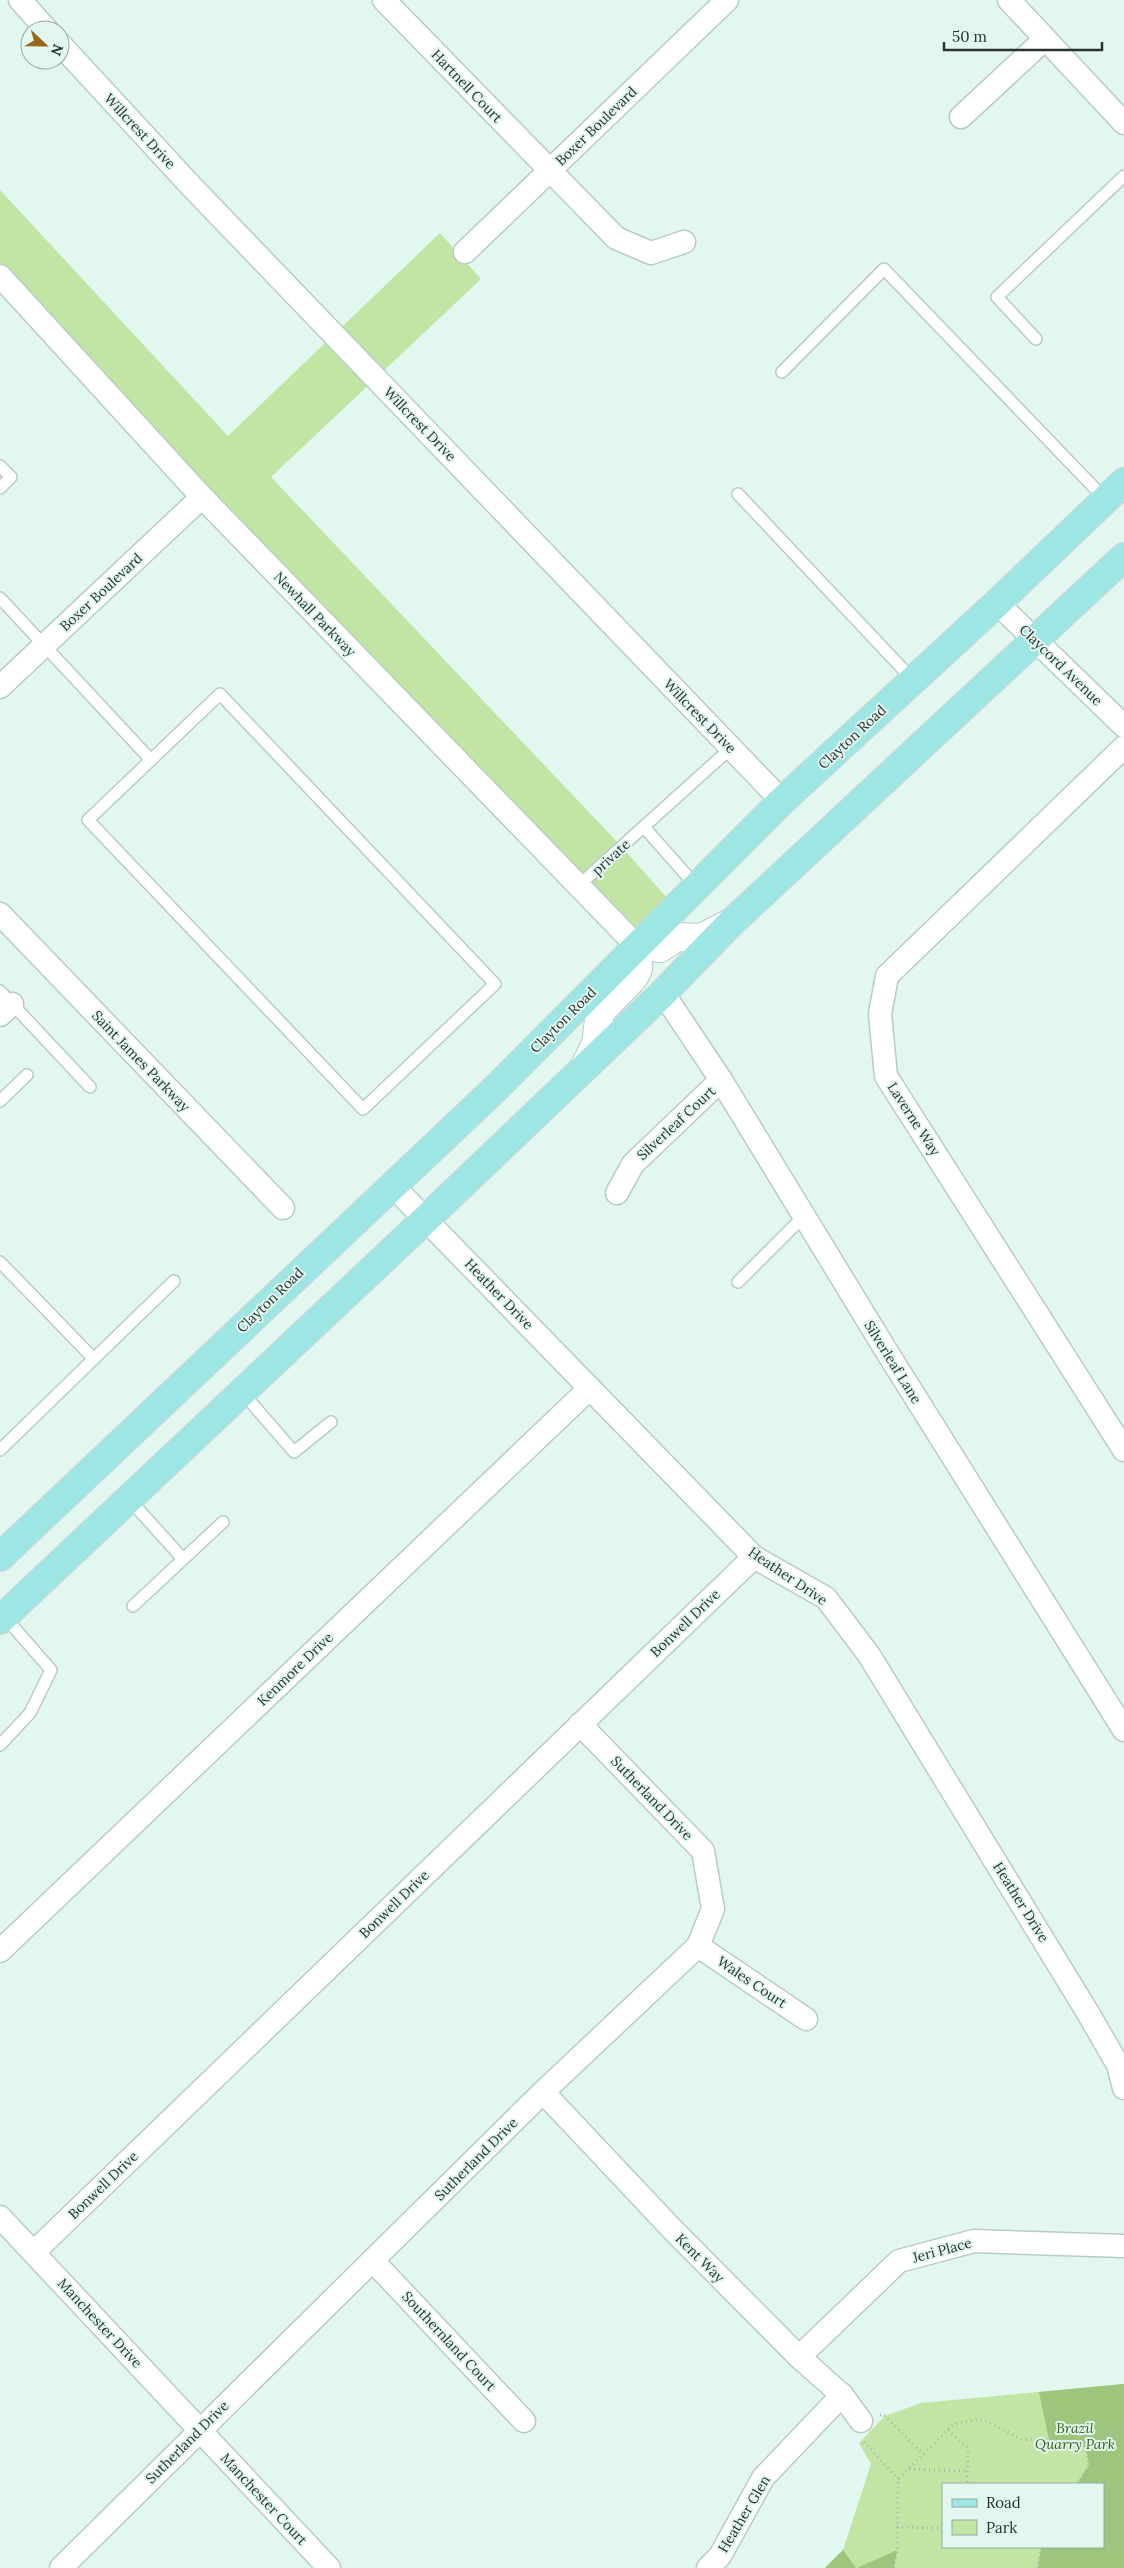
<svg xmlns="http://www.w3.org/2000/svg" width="1124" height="2568" viewBox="0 0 1124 2568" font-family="Lora,serif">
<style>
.green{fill:#c1e6a3;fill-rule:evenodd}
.forest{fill:#9dc57b}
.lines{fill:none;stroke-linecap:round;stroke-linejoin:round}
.lane-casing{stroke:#b8ccc5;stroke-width:14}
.street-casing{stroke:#b8ccc5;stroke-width:25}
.secondary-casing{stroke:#b8ccc5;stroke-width:30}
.primary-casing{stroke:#d4d6d5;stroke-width:30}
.path{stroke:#a4b6af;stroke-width:3;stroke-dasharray:1 4;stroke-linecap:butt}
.lane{stroke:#fff;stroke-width:11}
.street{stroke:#fff;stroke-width:22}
.secondary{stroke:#fff;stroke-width:28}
.primary{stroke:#9de6e4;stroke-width:28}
.labels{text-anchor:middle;stroke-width:4;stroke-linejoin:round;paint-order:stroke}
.street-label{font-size:14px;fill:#2a322f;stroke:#e1f7ef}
.park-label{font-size:14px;font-style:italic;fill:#3b5f12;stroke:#e1f7ef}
</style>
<rect width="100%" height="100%" fill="#e1f7ef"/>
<!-- green -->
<g class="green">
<path d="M0 190 228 436 440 233 481 279 271 477 622 847 675 907 636 945 0 276Z"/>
<path d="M1124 2384V2568H825L843 2550 871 2464 859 2443 885 2416 921 2403ZM943 2484H1103V2547H943Z"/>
</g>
<!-- forest -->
<g class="forest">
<path d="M1124 2384V2568H1038L1041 2547H1103V2484H1077L1089 2465 1086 2448 1075 2441 1049 2440 1039 2392Z"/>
<path d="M843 2550 856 2568H825Z"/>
<path d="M897 2550 894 2568H857Z"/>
</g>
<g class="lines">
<defs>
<g id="lane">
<path d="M1036 339 997 297 1124 176"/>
<path d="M782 372 884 269 1106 500"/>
<path d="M0 466 11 477 0 488"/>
<path d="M738 494 913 680"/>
<path d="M0 598 151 760"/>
<path d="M220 694 495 984 363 1109 88 820Z"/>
<path d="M644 827 696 886"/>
<path d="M578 886 731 748"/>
<path d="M0 991 90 1087"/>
<path d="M0 1101 27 1075"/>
<path d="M0 1262 94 1359"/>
<path d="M738 1282 804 1216"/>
<path d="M242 1392 294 1452 331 1422"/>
<path d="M0 1450 174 1281"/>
<path d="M129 1499 183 1559"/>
<path d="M133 1606 223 1522"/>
<path d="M0 1745 30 1713 51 1670 4 1616"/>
</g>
<g id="street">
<path d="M20 0 47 30"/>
<path d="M384 0 616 238 651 253 684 242"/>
<path d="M1009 0 1124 123"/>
<path d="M60 44 191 186 782 801"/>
<path d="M961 117 1045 39"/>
<path d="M465 252 727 0"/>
<path d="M0 276 202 497 636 945"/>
<path d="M997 603 1124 726"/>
<path d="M0 687 202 497"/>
<path d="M1124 747 887 976 880 1014 886 1076 1124 1450"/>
<path d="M0 914 283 1208"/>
<path d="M663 993 721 1080 887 1352 1124 1730"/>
<path d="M0 1015 12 1004"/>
<path d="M392 1185 754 1557 826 1598 869 1655 1088 2013 1118 2065 1124 2088"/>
<path d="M617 1193 633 1164 721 1080"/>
<path d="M698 1946 806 2019"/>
<path d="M0 1951 590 1388"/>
<path d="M543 2092 672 2229 799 2357 842 2395 861 2421"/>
<path d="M0 2217 329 2568"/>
<path d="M34 2252 754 1557"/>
<path d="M373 2261 524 2421"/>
<path d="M799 2357 899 2261 974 2241 1124 2246"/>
<path d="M61 2568 543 2092 698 1946 713 1909 703 1851 580 1724"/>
<path d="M708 2568 720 2556 763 2478 842 2395"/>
</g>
<path id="secondary" d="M585 1066 596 1044 600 1012 634 977 638 969 636 945 660 948 677 937 701 938 731 923"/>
<g id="primary">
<path d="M0 1557 494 1090 782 801 997 603 1124 482"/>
<path d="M0 1620 426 1219 663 993 731 923 1124 557"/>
</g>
</defs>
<!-- lane casing -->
<use href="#lane" class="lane-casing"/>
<!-- street casing -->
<use href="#street" class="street-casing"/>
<!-- secondary casing -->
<use href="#secondary" class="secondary-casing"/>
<!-- primary casing -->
<use href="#primary" class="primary-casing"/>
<!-- path -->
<g class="path">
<path d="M880 2415 883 2414 923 2454"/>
<path d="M948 2430 968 2448 967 2484"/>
<path d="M864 2442 898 2479"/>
<path d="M1086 2448 1124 2427"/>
<path d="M909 2469 968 2471"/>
<path d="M897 2527 943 2528"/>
<path d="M894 2568 897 2550 898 2479 954 2424 982 2419 1021 2439 1075 2441 1086 2448 1089 2465 1077 2484"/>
<path d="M1038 2568 1041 2547"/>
</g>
<!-- lane -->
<use href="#lane" class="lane"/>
<!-- street -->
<use href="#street" class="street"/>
<!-- secondary -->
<use href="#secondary" class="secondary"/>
<!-- primary -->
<use href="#primary" class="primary"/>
</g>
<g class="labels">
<!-- street labels -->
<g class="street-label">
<text transform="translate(467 86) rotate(46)" y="5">Hartnell Court</text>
<text transform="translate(596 126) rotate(-44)" y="5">Boxer Boulevard</text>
<text transform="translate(140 131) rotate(47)" y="5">Willcrest Drive</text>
<text transform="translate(420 424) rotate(46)" y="5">Willcrest Drive</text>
<text transform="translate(101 592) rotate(-43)" y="5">Boxer Boulevard</text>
<text transform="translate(315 614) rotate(46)" y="5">Newhall Parkway</text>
<text transform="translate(1061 665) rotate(44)" y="5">Claycord Avenue</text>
<text transform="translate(700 716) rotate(46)" y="5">Willcrest Drive</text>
<text transform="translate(852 737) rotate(-43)" y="5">Clayton Road</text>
<text transform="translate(611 857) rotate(-42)" y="5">private</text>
<text transform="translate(563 1020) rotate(-45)" y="5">Clayton Road</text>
<text transform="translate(141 1061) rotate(46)" y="5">Saint James Parkway</text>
<text transform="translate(914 1119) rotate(57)" y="5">Laverne Way</text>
<text transform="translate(676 1123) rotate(-43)" y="5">Silverleaf Court</text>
<text transform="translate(499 1294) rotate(46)" y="5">Heather Drive</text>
<text transform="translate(270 1300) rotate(-44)" y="5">Clayton Road</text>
<text transform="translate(893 1362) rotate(58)" y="5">Silverleaf Lane</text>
<text transform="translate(788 1576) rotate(34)" y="5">Heather Drive</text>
<text transform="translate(685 1623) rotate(-44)" y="5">Bonwell Drive</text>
<text transform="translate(295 1669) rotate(-44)" y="5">Kenmore Drive</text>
<text transform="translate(652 1798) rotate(46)" y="5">Sutherland Drive</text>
<text transform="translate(1021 1902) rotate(58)" y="5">Heather Drive</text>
<text transform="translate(394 1904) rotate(-44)" y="5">Bonwell Drive</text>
<text transform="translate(752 1982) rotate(34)" y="5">Wales Court</text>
<text transform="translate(476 2159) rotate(-45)" y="5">Sutherland Drive</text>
<text transform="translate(103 2185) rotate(-44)" y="5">Bonwell Drive</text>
<text transform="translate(942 2250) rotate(-15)" y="5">Jeri Place</text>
<text transform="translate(700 2258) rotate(45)" y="5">Kent Way</text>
<text transform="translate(100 2323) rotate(47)" y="5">Manchester Drive</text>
<text transform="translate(449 2341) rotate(47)" y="5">Southernland Court</text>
<text transform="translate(187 2442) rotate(-45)" y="5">Sutherland Drive</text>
<text transform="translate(264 2499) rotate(47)" y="5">Manchester Court</text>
<text transform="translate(744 2514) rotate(-59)" y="5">Heather Glen</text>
</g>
<!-- park labels -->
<g class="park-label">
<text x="1075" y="2433">Brazil<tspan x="1075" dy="16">Quarry Park</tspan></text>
</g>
</g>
<!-- legend -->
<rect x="942" y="2483" width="162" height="65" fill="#e1f7ef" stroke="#98a8a2"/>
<rect x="952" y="2499" width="25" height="8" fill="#9de6e4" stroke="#98a8a2"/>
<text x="986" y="2508" font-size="15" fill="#2a322f">Road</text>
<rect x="952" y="2520" width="25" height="15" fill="#c1e6a3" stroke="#98a8a2"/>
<text x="986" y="2533" font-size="15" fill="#2a322f">Park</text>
<!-- north arrow -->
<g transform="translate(45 45) rotate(112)"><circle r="24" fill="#e1f7ef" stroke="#98a8a2"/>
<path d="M0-4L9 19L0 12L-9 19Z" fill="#9a671c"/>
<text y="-8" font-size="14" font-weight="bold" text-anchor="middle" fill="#2a322f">N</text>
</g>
<!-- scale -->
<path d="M944 42v8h158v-8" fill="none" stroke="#2a322f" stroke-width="2.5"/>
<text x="952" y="42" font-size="15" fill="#2a322f" stroke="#e1f7ef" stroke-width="4" paint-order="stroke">50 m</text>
</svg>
